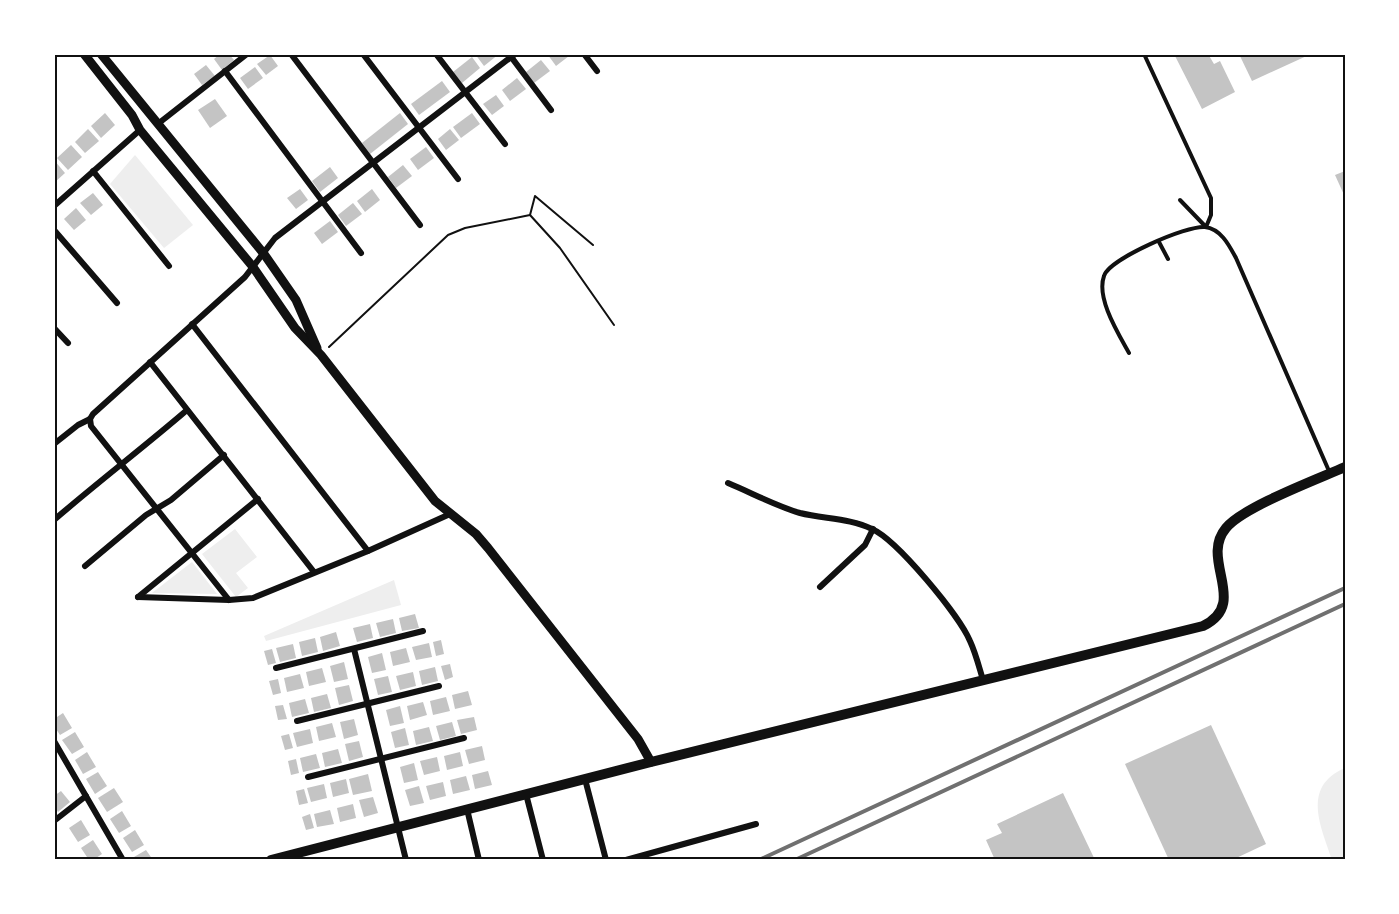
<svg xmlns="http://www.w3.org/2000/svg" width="1399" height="914" viewBox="0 0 1399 914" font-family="'Work Sans',sans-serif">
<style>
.green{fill:#eee}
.building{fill:#c4c4c4}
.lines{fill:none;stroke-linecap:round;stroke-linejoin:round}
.path{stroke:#111;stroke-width:2}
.service{stroke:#111;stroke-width:4}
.minor{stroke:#111;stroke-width:6}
.tertiary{stroke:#111;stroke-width:9}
.secondary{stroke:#111;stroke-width:10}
.rail{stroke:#707070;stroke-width:4}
.neatline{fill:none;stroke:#111;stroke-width:2}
</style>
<rect width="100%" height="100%" fill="#fff"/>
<!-- green -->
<g class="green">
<path d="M135 155 193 225 164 248 110 184Z"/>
<path d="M235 529 257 557 236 573 248 588 236 597 202 554Z"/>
<path d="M192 562 217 594 152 593Z"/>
<path d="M394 580 401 605 266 641 264 636Z"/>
<path d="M1345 768V860H1332C1321 826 1301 787 1345 768Z"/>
</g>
<!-- building -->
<g class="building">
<path d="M220 54H229L234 60 222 70 214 59Z"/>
<path d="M475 54H499L484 66Z"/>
<path d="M549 54H567L569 56 556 66 548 55Z"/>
<path d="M1174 54H1208L1214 64 1220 61 1235 92 1202 109Z"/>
<path d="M1239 54H1311L1252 81Z"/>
<path d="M270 55 278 66 266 75 257 64Z"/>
<path d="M472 57 480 68 462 83 453 72Z"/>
<path d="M541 60 550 71 534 83 526 72Z"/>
<path d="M206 65 215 76 202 85 194 74Z"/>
<path d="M255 67 263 78 248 89 240 78Z"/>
<path d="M517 78 526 89 510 101 502 90Z"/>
<path d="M442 81 450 92 419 115 411 104Z"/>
<path d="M496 95 504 106 492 115 483 104Z"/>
<path d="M215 99 227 116 210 128 198 110Z"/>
<path d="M105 113 115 125 101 138 91 126Z"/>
<path d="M400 113 408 124 370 154 362 143Z"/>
<path d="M472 113 480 124 461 138 453 127Z"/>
<path d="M88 129 99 141 85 153 75 142Z"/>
<path d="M450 129 459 140 446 150 438 139Z"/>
<path d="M71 145 82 157 68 170 57 158Z"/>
<path d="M426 147 434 158 418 170 410 159Z"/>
<path d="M54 160 65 173 54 183Z"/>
<path d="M403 165 412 176 396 188 388 177Z"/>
<path d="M330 167 338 178 320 192 312 181Z"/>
<path d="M1345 171V197L1335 175Z"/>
<path d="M300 189 308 200 296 209 287 198Z"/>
<path d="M372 189 380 200 365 212 357 201Z"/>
<path d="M93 193 103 205 91 215 80 203Z"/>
<path d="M353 203 362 214 346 226 338 215Z"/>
<path d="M76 208 86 220 74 230 64 219Z"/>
<path d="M330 221 338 232 322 244 314 233Z"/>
<path d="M415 614 419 628 402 631 399 618Z"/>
<path d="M393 619 396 633 380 637 376 623Z"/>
<path d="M370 624 373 638 357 642 353 628Z"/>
<path d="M336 632 340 646 323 651 320 637Z"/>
<path d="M315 638 318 652 302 656 299 642Z"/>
<path d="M441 640 444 654 436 656 433 642Z"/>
<path d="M429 643 432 657 416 660 412 647Z"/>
<path d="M293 644 296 658 280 662 276 648Z"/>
<path d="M406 648 410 662 393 666 390 652Z"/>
<path d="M272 649 276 663 268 665 264 651Z"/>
<path d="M382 653 386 670 372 673 368 657Z"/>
<path d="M344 662 348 679 334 682 330 666Z"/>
<path d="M450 664 453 677 445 680 441 666Z"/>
<path d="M435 667 438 681 422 685 419 671Z"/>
<path d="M322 668 326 682 309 686 306 672Z"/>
<path d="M413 672 416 686 400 690 396 676Z"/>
<path d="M300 674 304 688 287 692 284 678Z"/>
<path d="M388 676 392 692 378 695 374 679Z"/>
<path d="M278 679 281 693 273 695 269 681Z"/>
<path d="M349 685 353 701 339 705 335 688Z"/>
<path d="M468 691 472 705 455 709 452 695Z"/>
<path d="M327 694 331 708 314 712 311 698Z"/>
<path d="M446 697 450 711 433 715 430 701Z"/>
<path d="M305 699 309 713 292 717 289 703Z"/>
<path d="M423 702 427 715 410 720 407 706Z"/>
<path d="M283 705 287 719 278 720 275 706Z"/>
<path d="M400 706 404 723 390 726 386 710Z"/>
<path d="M63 713 72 728 60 735 54 726V719Z"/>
<path d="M474 717 477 730 461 734 457 720Z"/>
<path d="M354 719 358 735 344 739 340 722Z"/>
<path d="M452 722 456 736 440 740 436 726Z"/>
<path d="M332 723 336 737 319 741 316 727Z"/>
<path d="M1211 725 1266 844 1232 860H1169L1125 764Z"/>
<path d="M429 727 433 741 416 745 413 731Z"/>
<path d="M405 728 409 745 395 748 391 732Z"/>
<path d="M310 729 313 743 297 747 293 733Z"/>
<path d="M75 732 84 747 72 754 62 740Z"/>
<path d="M289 734 293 748 285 750 281 736Z"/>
<path d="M359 741 363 757 349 761 345 744Z"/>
<path d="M482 746 485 760 469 764 465 750Z"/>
<path d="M338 749 342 763 325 767 322 753Z"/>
<path d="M87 752 96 767 83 774 75 760Z"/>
<path d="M460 752 463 766 447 770 444 756Z"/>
<path d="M316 754 320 768 303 772 300 758Z"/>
<path d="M437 757 440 771 424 775 420 761Z"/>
<path d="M296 759 299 773 291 775 288 761Z"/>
<path d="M414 763 418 780 404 783 400 767Z"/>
<path d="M488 771 492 785 475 789 472 775Z"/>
<path d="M98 772 107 786 95 794 86 779Z"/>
<path d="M368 774 372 791 353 795 349 779Z"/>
<path d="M466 776 470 790 453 794 450 780Z"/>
<path d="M346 779 349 793 333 797 330 783Z"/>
<path d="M443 782 446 796 430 800 426 786Z"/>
<path d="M324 784 327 798 311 802 307 788Z"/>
<path d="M419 786 424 803 410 806 405 790Z"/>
<path d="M114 788 123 802 107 812 98 798Z"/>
<path d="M304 789 308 803 299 805 296 791Z"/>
<path d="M61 791 70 802 58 812 54 806V796Z"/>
<path d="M1063 793 1095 860H995L986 840 1002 833 997 824Z"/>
<path d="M373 797 378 813 364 817 359 800Z"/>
<path d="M353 804 356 818 340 822 337 808Z"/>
<path d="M330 810 334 824 317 827 314 814Z"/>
<path d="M122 811 131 826 119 833 110 819Z"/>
<path d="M310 814 314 828 306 830 302 817Z"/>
<path d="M81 820 90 835 78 842 69 828Z"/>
<path d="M135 830 144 845 132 852 123 838Z"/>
<path d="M93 840 102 854 93 860H89L81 848Z"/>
<path d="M146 850 153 860H136L134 857Z"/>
</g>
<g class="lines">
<!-- path -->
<g class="path">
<path d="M530 215 560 248 614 325"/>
<path d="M329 347 448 235 465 228 530 215 535 196 593 245"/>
</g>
<!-- service -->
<g class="service">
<path d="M1144 54 1211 198V215L1206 227 1180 200"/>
<path d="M1159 242 1168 259"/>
<path d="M1129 353C1118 333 1096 298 1104 276 1109 259 1187 225 1205 227 1221 229 1229 245 1236 258L1329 471"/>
</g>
<!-- minor -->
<g class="minor">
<path d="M291 54 420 225"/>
<path d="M363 54 458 179"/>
<path d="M436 54 505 144"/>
<path d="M509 54 551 110"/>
<path d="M584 54 597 71"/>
<path d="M225 71 361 253"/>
<path d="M159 123 247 54"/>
<path d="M93 171 169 266"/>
<path d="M54 206 140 130"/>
<path d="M54 230 117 303"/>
<path d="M192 324 368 551"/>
<path d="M54 328 68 343"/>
<path d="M150 362 314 572"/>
<path d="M90 419 91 426 229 600"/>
<path d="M54 444 78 425 90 419 93 414 245 277 275 238 515 54"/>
<path d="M728 483C752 493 776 506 800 513 824 519 850 518 872 529 897 540 959 615 970 641 976 654 979 667 983 680"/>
<path d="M54 520C98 482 144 447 187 410"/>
<path d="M85 566 146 515 171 500 224 455"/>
<path d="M820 587 865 545 873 529"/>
<path d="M138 597 229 600 253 598 368 551 450 514"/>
<path d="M138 597 258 499"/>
<path d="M354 649 406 860"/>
<path d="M276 668 423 631"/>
<path d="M297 721 439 686"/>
<path d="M54 741 123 860"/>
<path d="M308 777 464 738"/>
<path d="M585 779 606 860"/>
<path d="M526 794 543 860"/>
<path d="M467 809 479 860"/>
<path d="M54 821 86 796"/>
<path d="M626 860 756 824"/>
</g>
<!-- tertiary -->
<g class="tertiary">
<path d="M84 54 132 115 140 130 253 267 295 328 321 355 435 501 476 534 488 548 638 739 651 762"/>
<path d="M101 54 264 254 296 300 317 348"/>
</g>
<!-- secondary -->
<path class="secondary" d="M271 860 651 762 1203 626C1250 603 1199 560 1226 528 1243 507 1318 479 1345 467"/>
<!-- rail -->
<g class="rail">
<path d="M759 860 1345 588"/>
<path d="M795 860 1345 604"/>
</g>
</g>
<!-- border -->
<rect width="1399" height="914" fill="none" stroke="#ffffff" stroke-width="111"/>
<rect x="56" y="56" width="1288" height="802" class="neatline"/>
</svg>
